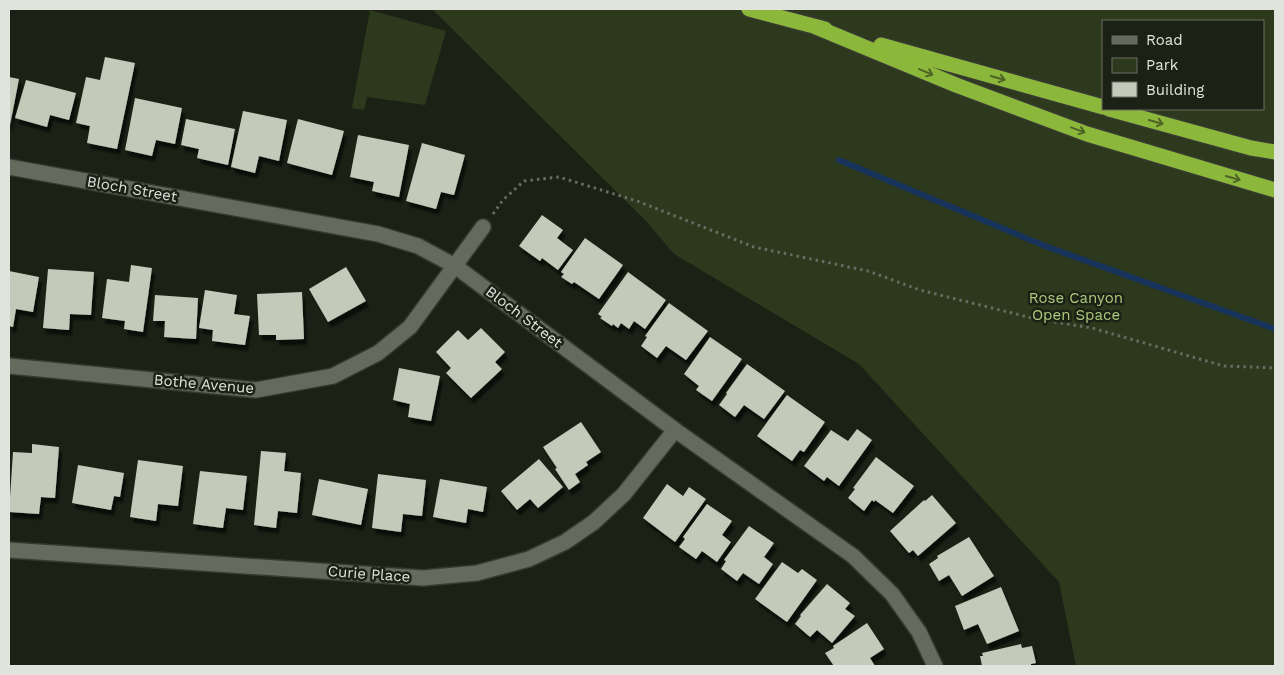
<svg xmlns="http://www.w3.org/2000/svg" width="1284" height="675" viewBox="0 0 1284 675" font-family="'Work Sans',sans-serif">
<style>
.green{fill:#2d391c;fill-rule:evenodd}
.lines{fill:none;stroke-linecap:round;stroke-linejoin:round}
.stream{stroke:#18335b;stroke-width:6}
.building{fill:#c3caba;filter:url(#shadow)}
.street-casing{stroke:#373a32;stroke-width:18}
.highway-casing{stroke:#373a32;stroke-width:18}
.path{stroke:#686c62;stroke-width:3;stroke-dasharray:2.5 4;stroke-linecap:butt}
.street{stroke:#646b5c;stroke-width:15}
.highway{stroke:#8bb73a;stroke-width:15}
.oneway{stroke:#4e6426}
.labels{text-anchor:middle;stroke-width:5;stroke-linejoin:round;paint-order:stroke}
.street-label{font-size:15px;fill:#e0e4dc;stroke:#1c2115}
.park-label{font-size:15px;fill:#adcc7e;stroke:#1c2115}
</style>
<defs>
<filter id="shadow"><feDropShadow dx="3" dy="5.5" stdDeviation="1" flood-color="#0009"/></filter>
</defs>
<rect width="100%" height="100%" fill="#1c2115"/>
<!-- green -->
<g class="green">
<path d="M432 9H1275V666H1076L1059 582 859 364 674 254 647 222ZM1103 21H1263V109H1103Z"/>
<path d="M370 10 446 31 425 105 367 97 364 110 352 108Z"/>
</g>
<g class="lines">
<!-- stream -->
<path class="stream" d="M839 160 1045 246 1275 329"/>
</g>
<!-- building -->
<g class="building">
<path d="M105 57 135 63 117 149 87 143 90 126 76 123 86 77 100 80Z"/>
<path d="M9 77 19 79 10 125H9Z"/>
<path d="M26 80 76 93 69 120 50 115 47 127 15 118Z"/>
<path d="M135 98 182 108 175 144 156 140 152 156 125 150Z"/>
<path d="M243 111 287 120 279 161 259 156 255 173 231 167Z"/>
<path d="M186 119 235 129 228 165 197 158 199 149 181 145Z"/>
<path d="M298 119 344 131 332 175 287 163Z"/>
<path d="M358 135 409 145 399 197 372 191 374 182 350 177Z"/>
<path d="M422 143 465 155 454 195 441 192 436 209 406 201Z"/>
<path d="M542 215 563 230 557 238 573 250 558 270 542 258 540 261 519 246Z"/>
<path d="M585 238 623 265 599 299 574 282 572 284 561 277 564 274 561 272Z"/>
<path d="M131 265 152 268 143 332 124 329 125 321 102 318 107 279 129 282Z"/>
<path d="M346 267 366 301 328 322 309 289Z"/>
<path d="M48 269 94 272 91 315 70 314 69 330 43 328Z"/>
<path d="M9 271 39 277 33 312 16 309 13 327 9 326Z"/>
<path d="M628 272 666 300 645 329 634 321 629 329 621 323 618 328 613 324 612 326 600 318 602 317 598 314Z"/>
<path d="M205 290 237 295 234 314 250 316 245 345 212 341 213 330 199 328Z"/>
<path d="M302 292 304 339 276 340V335H259L257 294Z"/>
<path d="M155 295 198 298 196 339 164 337 165 321H153Z"/>
<path d="M669 303 708 331 686 360 666 346 657 358 641 346 647 337 645 336Z"/>
<path d="M481 328 505 352 495 362 502 369 471 398 446 373 451 368 436 352 458 330 468 340Z"/>
<path d="M710 337 742 359 712 401 696 390 699 386 684 374Z"/>
<path d="M747 364 785 391 764 419 744 405 735 417 719 405 727 394 726 393Z"/>
<path d="M399 368 440 376 431 421 408 417 410 404 393 400Z"/>
<path d="M787 395 825 422 804 452 800 450 792 461 757 436Z"/>
<path d="M581 422 601 452 586 462 588 465 575 474 580 482 569 490 555 469 557 468 543 447Z"/>
<path d="M857 429 872 440 839 486 827 477 824 481 804 466 831 430 848 441Z"/>
<path d="M32 444 59 447 55 498 41 497 39 514 9 512 13 452 32 453Z"/>
<path d="M261 451 286 453 284 471 301 473 297 513 278 511 276 528 254 525Z"/>
<path d="M876 457 914 486 893 513 875 500 874 502 872 500 864 511 848 498 855 489 853 488Z"/>
<path d="M539 459 563 487 538 508 530 499 517 510 501 491Z"/>
<path d="M138 460 183 466 178 506 158 504 156 521 130 517Z"/>
<path d="M78 465 124 473 120 497 114 496 111 510 72 503Z"/>
<path d="M200 471 247 476 243 510 226 508 223 528 193 524Z"/>
<path d="M378 474 426 480 422 516 403 514 401 532 372 528Z"/>
<path d="M319 479 368 489 361 525 312 515Z"/>
<path d="M440 479 487 487 483 512 468 509 466 523 433 517Z"/>
<path d="M667 484 683 496 689 487 706 499 675 542 643 518Z"/>
<path d="M932 495 956 523 918 556 913 550 909 553 890 531 924 500 925 501Z"/>
<path d="M707 504 732 521 722 535 731 542 717 562 702 551 696 559 679 547 685 539 683 537Z"/>
<path d="M749 526 774 543 764 557 773 564 759 584 743 573 737 581 721 569 726 561 724 560Z"/>
<path d="M969 537 994 576 962 596 949 575 939 581 929 564 938 558 937 556Z"/>
<path d="M782 562 798 573 802 569 817 580 787 622 755 599Z"/>
<path d="M827 584 850 603 845 609 855 616 832 643 817 630 810 637 795 624 801 616 800 615Z"/>
<path d="M1001 587 1019 631 987 644 978 624 964 630 955 606Z"/>
<path d="M867 623 884 649 870 658 875 666H834L825 653 834 648 833 646Z"/>
<path d="M1021 644 1022 648 1032 646 1036 663 1031 664V666H982L980 656H983L982 653Z"/>
</g>
<g class="lines">
<defs>
<g id="street">
<path d="M9 167 378 234 418 246 455 266 675 430 853 556 892 594 919 632 935 666"/>
<path d="M9 366 256 390 333 376 378 353 410 327 483 227"/>
<path d="M9 550 423 578 477 573 529 559 565 542 594 522 624 494 675 430"/>
</g>
<g id="highway">
<path d="M749 9 825 29"/>
<path d="M816 27 956 85 1087 134 1275 190"/>
<path d="M881 45 1103 107"/>
<path d="M1109 109 1251 148 1275 152"/>
</g>
</defs>
<!-- street casing -->
<use href="#street" class="street-casing"/>
<!-- highway casing -->
<use href="#highway" class="highway-casing"/>
<!-- path -->
<path class="path" d="M493 214 503 200 524 181 559 177 637 201 754 247 868 271 920 290 1036 319 1092 328 1224 366 1275 368"/>
<!-- street -->
<use href="#street" class="street"/>
<!-- highway -->
<use href="#highway" class="highway"/>
</g>
<!-- one-way arrows -->
<defs><path id="oneway-shaft" d="M-6 0H5M1.5-3L5.5 0L1.5 3" fill="none" stroke-width="1.6" stroke-linecap="round" stroke-linejoin="round" transform="scale(1.25)"/></defs>
<g class="oneway">
<use href="#oneway-shaft" transform="translate(926 72) rotate(23)"/>
<use href="#oneway-shaft" transform="translate(998 78) rotate(16)"/>
<use href="#oneway-shaft" transform="translate(1156 122) rotate(16)"/>
<use href="#oneway-shaft" transform="translate(1078 130) rotate(20)"/>
<use href="#oneway-shaft" transform="translate(1233 178) rotate(16)"/>
</g>
<g class="labels">
<!-- street labels -->
<g class="street-label">
<text transform="translate(132 189) rotate(10)" y="5">Bloch Street</text>
<text transform="translate(524 317) rotate(37)" y="5">Bloch Street</text>
<text transform="translate(204 384) rotate(5)" y="5">Bothe Avenue</text>
<text transform="translate(369 574) rotate(4)" y="5">Curie Place</text>
</g>
<!-- park labels -->
<g class="park-label">
<text x="1076" y="303">Rose Canyon<tspan x="1076" dy="17">Open Space</tspan></text>
</g>
</g>
<!-- border -->
<rect width="1284" height="675" fill="none" stroke="#e0e4dc" stroke-width="20"/>
<!-- legend -->
<rect x="1102" y="20" width="162" height="90" fill="#1c2115" stroke="#6a6f65"/>
<rect x="1112" y="36" width="25" height="8" fill="#646b5c" stroke="#6a6f65"/>
<text x="1146" y="45" font-size="15" fill="#e0e4dc">Road</text>
<rect x="1112" y="58" width="25" height="15" fill="#2d391c" stroke="#6a6f65"/>
<text x="1146" y="70" font-size="15" fill="#e0e4dc">Park</text>
<rect x="1112" y="82" width="25" height="15" fill="#c3caba" stroke="#6a6f65"/>
<text x="1146" y="95" font-size="15" fill="#e0e4dc">Building</text>
</svg>
